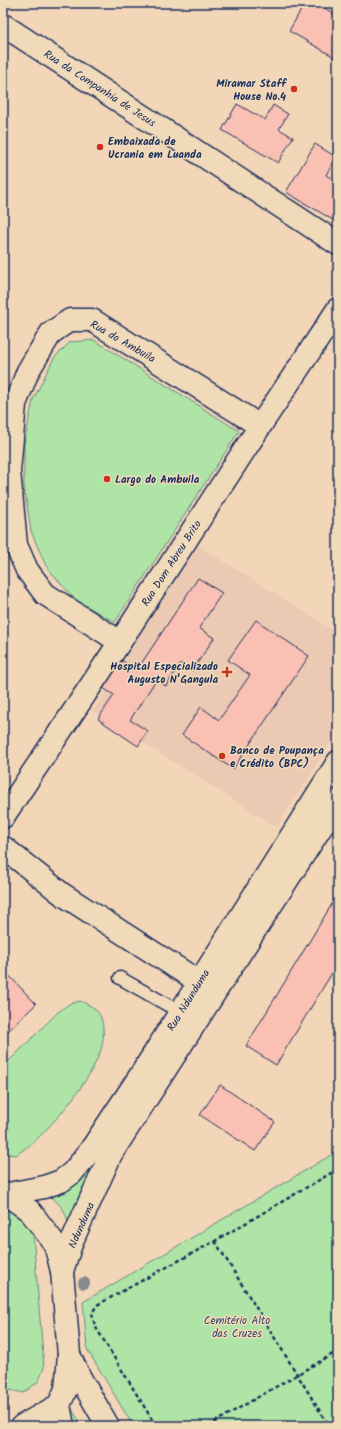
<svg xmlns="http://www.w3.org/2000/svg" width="341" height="1429" viewBox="0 0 341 1429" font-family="Kalam,sans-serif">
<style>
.built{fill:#ecc9b2}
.green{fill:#aee4a6;stroke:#648a82}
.building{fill:#fac0b3;stroke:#1b2f5e}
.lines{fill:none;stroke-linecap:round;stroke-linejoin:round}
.service-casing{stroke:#1b2f5e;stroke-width:15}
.minor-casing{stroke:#1b2f5e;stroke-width:25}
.tertiary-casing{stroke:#1b2f5e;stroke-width:25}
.secondary-casing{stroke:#1b2f5e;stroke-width:25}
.path{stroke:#1b2f5e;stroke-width:2.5;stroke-dasharray:4 3;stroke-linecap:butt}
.service{stroke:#f1dab9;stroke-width:12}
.minor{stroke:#f1dab9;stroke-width:22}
.tertiary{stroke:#f1dab9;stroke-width:22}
.secondary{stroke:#f1dab9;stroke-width:22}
.tree{fill:#88898d}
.poi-dot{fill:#c8321e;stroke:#f1dab9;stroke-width:1.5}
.labels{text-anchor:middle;stroke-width:3;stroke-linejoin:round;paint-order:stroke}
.poi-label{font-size:11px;font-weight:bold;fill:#1b2f5e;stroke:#f1dab9;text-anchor:start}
.street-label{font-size:11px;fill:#1b2f5e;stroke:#f1dab9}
.park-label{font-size:11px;fill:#314a69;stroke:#f1dab9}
</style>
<rect width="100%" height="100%" fill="#f3d5b8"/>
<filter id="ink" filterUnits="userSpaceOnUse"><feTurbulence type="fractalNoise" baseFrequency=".025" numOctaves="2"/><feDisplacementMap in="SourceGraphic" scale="8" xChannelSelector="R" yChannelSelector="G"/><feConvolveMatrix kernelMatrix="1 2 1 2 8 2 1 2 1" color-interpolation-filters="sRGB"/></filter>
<g filter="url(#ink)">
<!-- built -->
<path class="built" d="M197 545 338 633V731L277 827 93 711Z"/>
<!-- green -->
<g class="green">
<path d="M94 340 239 431 115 622 75 600 46 566 31 531 24 486V444L33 400 54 358 70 342Z"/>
<path d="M80 1001C88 1004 98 1009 101 1018 105 1030 104 1045 98 1057 86 1085 58 1119 36 1140 30 1145 23 1150 16 1155L8 1154 3 1152V1067L58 1012 69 1004Z"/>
<path d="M103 1147 70 1230C66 1210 61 1203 43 1193Z"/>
<path d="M338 1151V1426H133L87 1349 83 1302Z"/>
<path d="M3 1204 26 1219 33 1234 44 1368 38 1382 23 1393 6 1389 3 1387Z"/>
<path d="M66 1399 82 1426H73Z"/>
</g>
<!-- building -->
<g class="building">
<path d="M305 3H316L338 16V59L289 31Z"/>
<path d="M237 104 265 120 273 105 288 114 279 129 293 137 278 163 222 130Z"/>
<path d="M315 144 336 157 326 175 336 181 338 178V223L286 192Z"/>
<path d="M198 578 222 593 199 628 214 638 192 671 181 663 166 686 156 680 130 720 148 731 138 746 98 719 114 695 103 688 121 660 137 670Z"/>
<path d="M256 620 309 656 233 769 182 735 201 707 219 720 250 675 228 660Z"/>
<path d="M338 894V963L276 1065 246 1046Z"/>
<path d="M3 969 36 1004 3 1036Z"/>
<path d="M220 1085 275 1122 255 1151 200 1115Z"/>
</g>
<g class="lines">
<defs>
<path id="service" d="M120 978 180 1012"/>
<g id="minor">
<path d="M3 25 338 244"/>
<path d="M120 642 45 594 27 570 16 545 9 471 15 404 28 371 51 333 70 320H92L260 426"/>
<path d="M3 817 120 642 260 426 338 309"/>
<path d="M3 847 62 894 199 982"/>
</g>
<g id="tertiary">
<path d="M69 1355 79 1376 108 1426"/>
<path d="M59 1405 63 1426"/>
</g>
<g id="secondary">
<path d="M3 1195 44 1187 61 1181 72 1173 90 1151 140 1076 338 762"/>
<path d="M3 1196 13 1199 30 1211 55 1244 62 1271 69 1355 66 1389 59 1405 22 1426"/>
<path d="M62 1271 72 1241 111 1154 338 801"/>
</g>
</defs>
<!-- service casing -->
<use href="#service" class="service-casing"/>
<!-- minor casing -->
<use href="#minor" class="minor-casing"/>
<!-- tertiary casing -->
<use href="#tertiary" class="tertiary-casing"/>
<!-- secondary casing -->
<use href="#secondary" class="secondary-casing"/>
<!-- path -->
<g class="path">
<path d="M215 1241 329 1426"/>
<path d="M156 1426 95 1326 92 1313 97 1305 215 1241 338 1169"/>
<path d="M208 1426 338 1351"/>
</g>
<!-- service -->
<use href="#service" class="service"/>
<!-- minor -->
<use href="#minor" class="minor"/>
<!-- tertiary -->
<use href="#tertiary" class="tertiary"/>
<!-- secondary -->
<use href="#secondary" class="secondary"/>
</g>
<!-- trees -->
<circle class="tree" cx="84" cy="1283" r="6"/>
</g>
<!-- markers -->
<g class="poi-dot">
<circle cx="294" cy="89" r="4"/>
<circle cx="100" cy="147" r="4"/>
<circle cx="107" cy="479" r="4"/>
<path d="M225 666h4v4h4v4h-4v4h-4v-4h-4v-4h4z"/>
<circle cx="222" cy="756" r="4"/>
</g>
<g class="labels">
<!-- poi labels -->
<g class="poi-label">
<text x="286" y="87" text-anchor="end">Miramar Staff<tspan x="286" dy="13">House No.4</tspan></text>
<text x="108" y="145">Embaixada de<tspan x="108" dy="13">Ucrania em Luanda</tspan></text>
<text x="115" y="483">Largo do Ambuila</text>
<text x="218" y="670" text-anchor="end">Hospital Especializado<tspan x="218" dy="13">Augusto N’Gangula</tspan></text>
<text x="230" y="754">Banco de Poupança<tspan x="230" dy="13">e Crédito (BPC)</tspan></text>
</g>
<!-- street labels -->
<g class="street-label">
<text transform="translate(100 88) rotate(33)" y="4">Rua da Companhia de Jesus</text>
<text transform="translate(123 341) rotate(30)" y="4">Rua do Ambuila</text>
<text transform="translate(171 563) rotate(-57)" y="4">Rua Dom Abreu Brito</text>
<text transform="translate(188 1000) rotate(-58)" y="4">Rua Ndunduma</text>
<text transform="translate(81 1225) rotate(-66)" y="4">Ndunduma</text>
</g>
<!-- park labels -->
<g class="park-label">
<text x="237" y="1324">Cemitério Alto<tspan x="237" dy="13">das Cruzes</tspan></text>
</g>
</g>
<!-- margin -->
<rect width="341" height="1429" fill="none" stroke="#f1dab9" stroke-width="16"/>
<rect x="8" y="8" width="325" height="1413" fill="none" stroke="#1b2f5e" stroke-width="1.5" filter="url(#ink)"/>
</svg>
